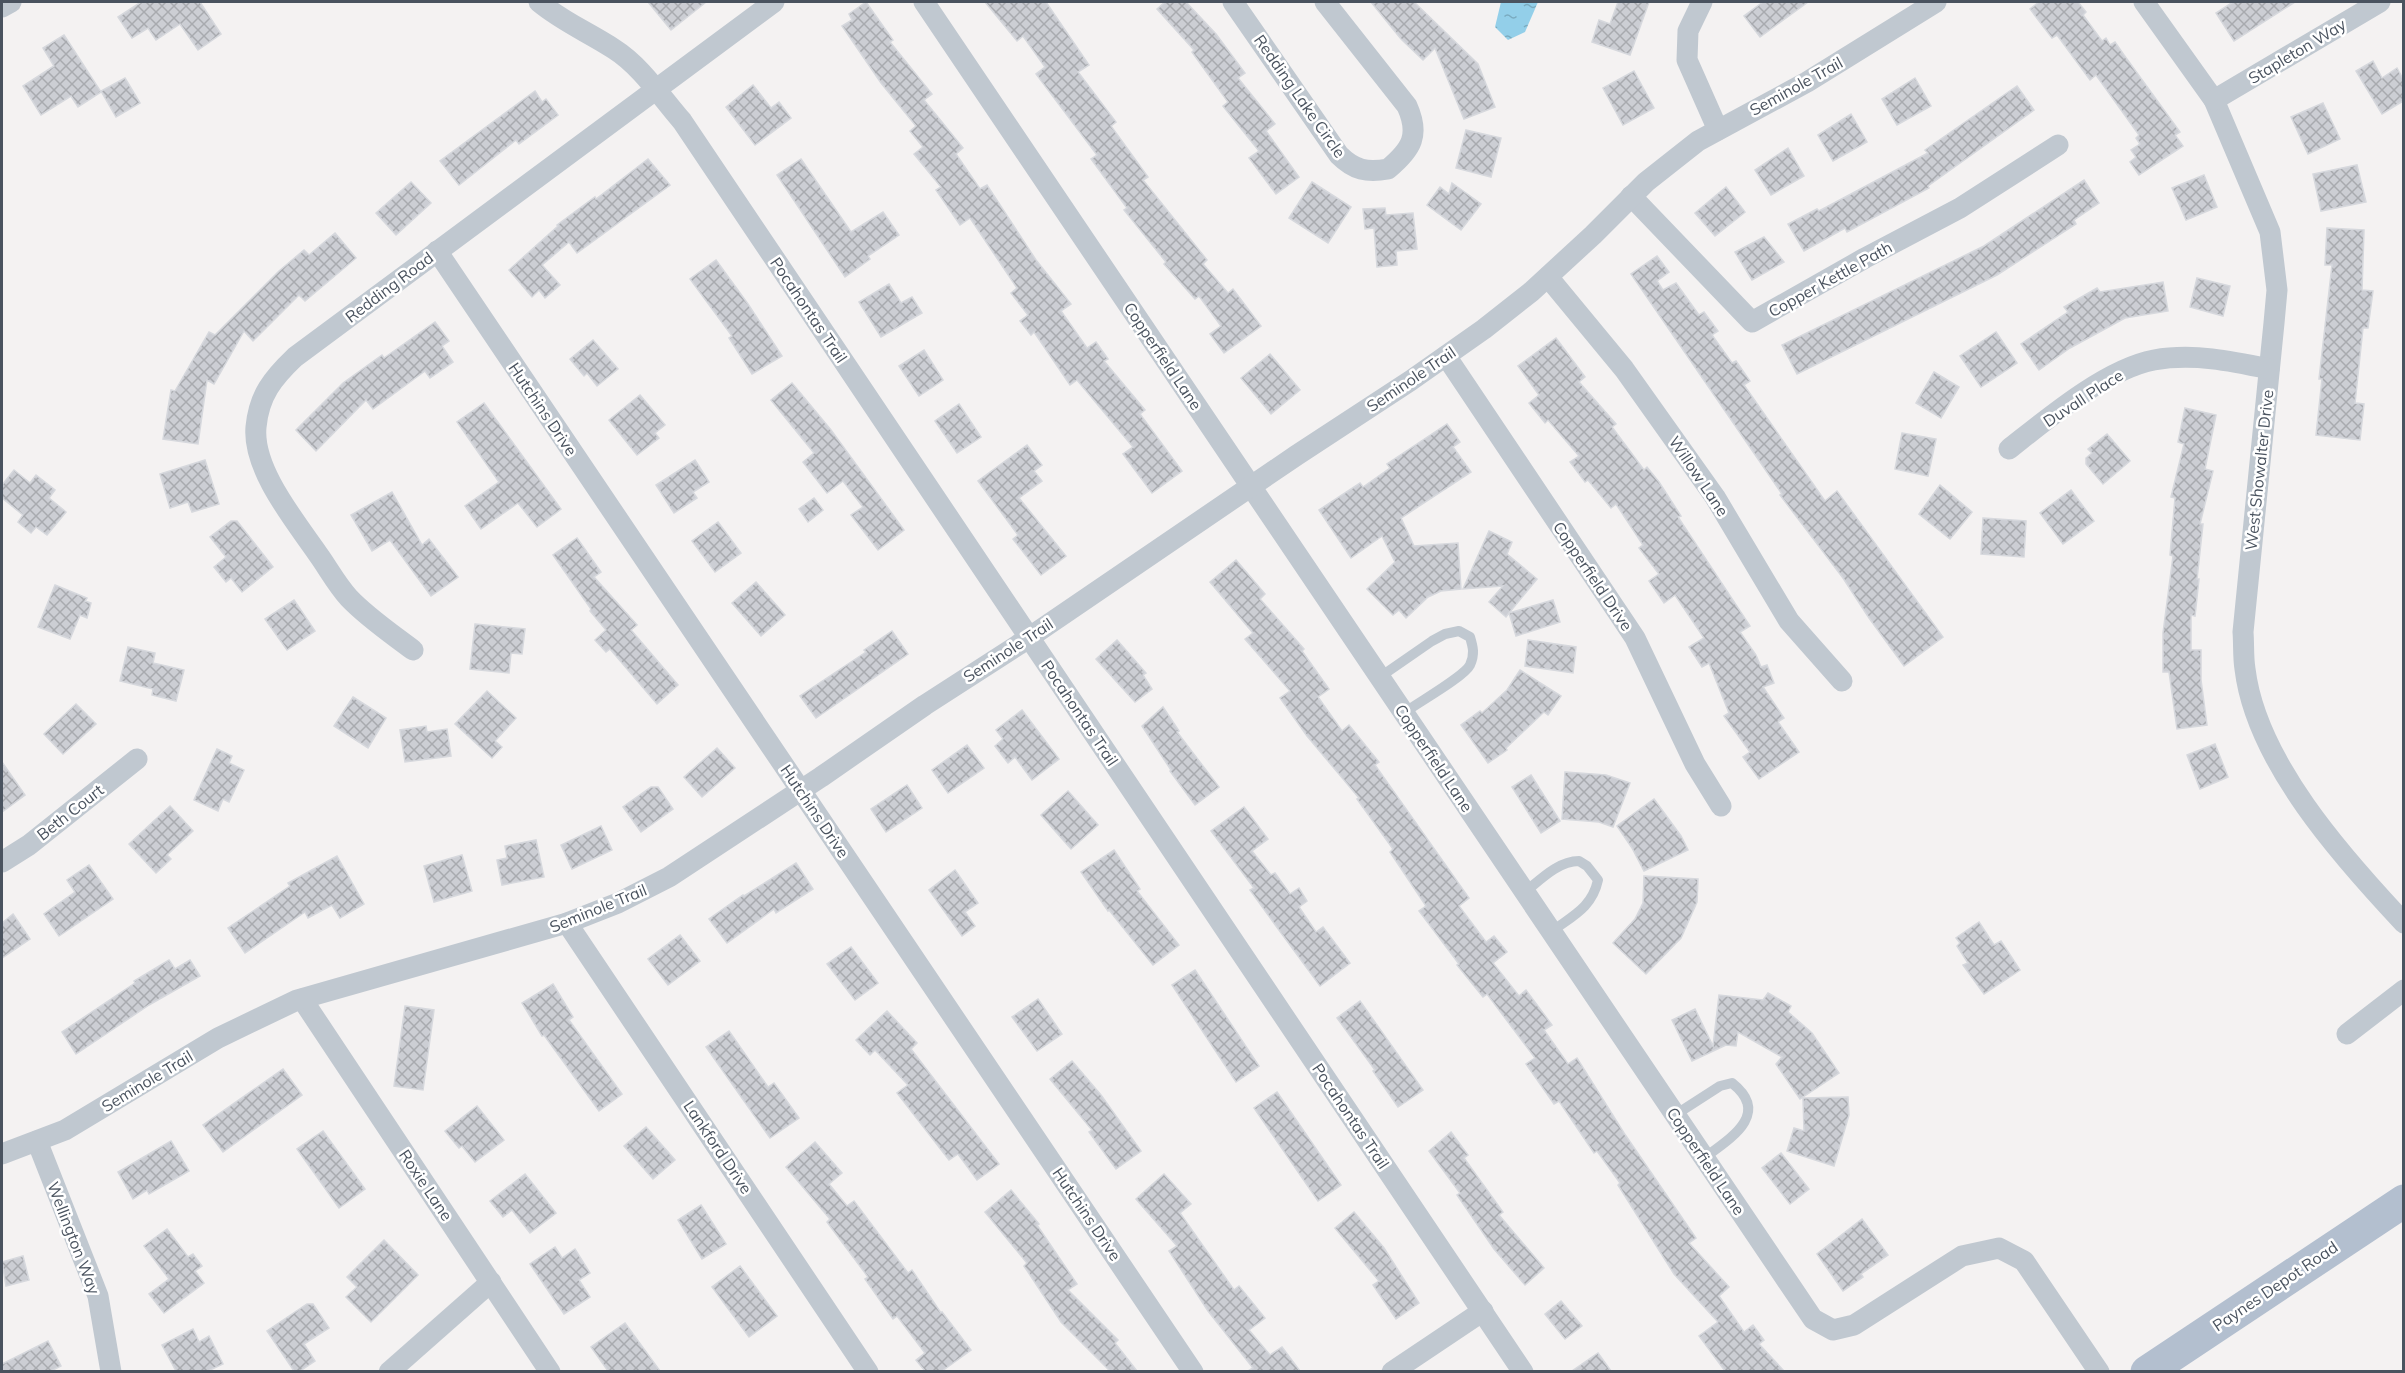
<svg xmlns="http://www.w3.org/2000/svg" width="2405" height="1373" viewBox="0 0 2405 1373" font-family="Mulish,sans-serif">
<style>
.water{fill:url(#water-ripples)}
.building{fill:url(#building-cross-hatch);stroke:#d6d8dd;stroke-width:1.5}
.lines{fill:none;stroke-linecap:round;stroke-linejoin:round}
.lane{stroke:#c0c8d0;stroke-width:10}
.street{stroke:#c0c8d0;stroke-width:21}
.primary{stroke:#b3bfcf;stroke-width:33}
.labels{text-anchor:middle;stroke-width:5;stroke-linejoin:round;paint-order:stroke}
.street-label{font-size:16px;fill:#4a535f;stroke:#fff}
</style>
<defs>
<pattern id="water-ripples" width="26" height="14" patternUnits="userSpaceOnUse" patternTransform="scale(1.5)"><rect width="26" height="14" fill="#93cfe9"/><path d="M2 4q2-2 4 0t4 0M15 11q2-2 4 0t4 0" fill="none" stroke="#7aabc0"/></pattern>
<pattern id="building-cross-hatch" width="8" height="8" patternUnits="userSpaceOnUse" patternTransform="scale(1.5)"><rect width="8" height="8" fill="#ccced4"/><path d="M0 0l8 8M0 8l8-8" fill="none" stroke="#a8aaaf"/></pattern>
</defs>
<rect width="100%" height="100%" fill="#f4f2f2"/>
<!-- water -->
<path class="water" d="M1501 2H1538L1525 32 1508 40 1495 27Z"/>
<!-- building -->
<g class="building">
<path d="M141 2H200L221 34 198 50 180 24 156 40 148 28 132 38 118 17Z"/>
<path d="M648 2H706L671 30Z"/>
<path d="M866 2 893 40 890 42 932 94 924 100 963 148 956 154 980 189 987 185 1036 260 1071 304 1061 311 1087 348 1096 342 1108 359 1104 361 1145 410 1140 414 1182 471 1152 493 1123 454 1133 447 1077 380 1070 385 1034 332 1031 335 1020 321 1028 315 1011 293 1017 288 970 218 960 225 936 190 941 187 914 154 923 147 910 131 916 126 881 83 842 26 852 20 849 14Z"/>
<path d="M985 2H1046L1089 65 1078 72 1116 122 1111 126 1148 177 1143 180 1207 260 1203 264 1228 293 1233 289 1261 326 1224 353 1210 334 1221 326 1199 296 1195 299 1164 264 1166 262 1124 210 1127 208 1091 159 1097 155 1036 74 1045 67 1023 36 1017 41Z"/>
<path d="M1165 2H1186L1216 34 1245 73 1238 78 1275 124 1266 131 1299 177 1276 194 1249 158 1259 151 1223 106 1228 102 1192 52 1194 50 1157 9Z"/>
<path d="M1371 2H1414L1478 64 1495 107 1464 119 1435 48 1423 60 1401 39Z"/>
<path d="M1618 2H1649L1630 55 1592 42 1599 20 1610 24Z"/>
<path d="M1763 2H1808L1760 37 1744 16Z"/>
<path d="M2039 2H2078L2086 12 2083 15 2102 41 2106 38 2110 45 2115 42 2124 55 2180 132 2175 135 2183 146 2139 175 2130 162 2136 157 2131 150 2140 144 2136 138 2139 135 2096 75 2090 80 2057 35 2052 38 2030 9Z"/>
<path d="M2233 2H2295L2234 41 2216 13Z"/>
<path d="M64 35 101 92 78 107 71 96 41 115 23 86 54 66 43 48Z"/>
<path d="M2373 61 2382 78 2397 68 2403 79V101L2382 114 2356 71Z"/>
<path d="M1634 71 1654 108 1623 125 1603 88Z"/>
<path d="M125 78 140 103 116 117 101 91Z"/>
<path d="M1915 78 1931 106 1897 125 1882 99Z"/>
<path d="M753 85 771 108 779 102 791 118 755 145 726 107Z"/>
<path d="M2017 86 2034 110 1928 186 1929 188 1847 232 1845 228 1804 251 1788 224 1817 209 1819 211 1928 153 1925 150Z"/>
<path d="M535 91 542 102 546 99 558 115 519 144 516 140 459 185 440 161Z"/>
<path d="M2323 103 2340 139 2308 154 2291 117Z"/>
<path d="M1851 114 1867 142 1833 161 1818 135Z"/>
<path d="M1466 130 1501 138 1491 177 1456 168Z"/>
<path d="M1788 148 1804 176 1771 195 1755 170Z"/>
<path d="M648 159 670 185 577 253 569 242 542 265 560 285 545 298 539 290 532 297 509 270 558 226 557 225 595 197 596 199Z"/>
<path d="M801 159 851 232 883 212 899 235 868 256 870 259 845 277 777 175Z"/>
<path d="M2357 165 2366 202 2321 211 2313 174Z"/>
<path d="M2204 175 2217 207 2186 220 2172 188Z"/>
<path d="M2084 180 2099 203 2074 220 2076 224 1997 275 1797 374 1782 345 1984 246Z"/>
<path d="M411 182 431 203 396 235 376 213Z"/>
<path d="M1312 182 1351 207 1328 243 1289 218Z"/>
<path d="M1452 183 1481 204 1461 230 1427 205 1440 187 1449 194Z"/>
<path d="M1726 187 1745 212 1715 236 1695 213Z"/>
<path d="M1385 208 1386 215 1413 213 1417 249 1396 251 1397 265 1377 267 1374 228 1365 229 1363 209Z"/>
<path d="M2327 228 2364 230 2362 290 2373 291 2368 328H2363L2355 403 2364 404 2360 440 2316 435 2322 379H2319L2332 265H2325Z"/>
<path d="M335 233 356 258 305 301 299 295 253 341 244 331 214 384 207 380 198 444 163 439 171 390 175 391 209 332 215 335 279 271 304 250 309 255Z"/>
<path d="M1764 237 1784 262 1752 280 1735 252Z"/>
<path d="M1657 256 1669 272 1657 281 1663 290 1676 283 1699 315 1704 312 1718 331 1712 335 1732 363 1736 361 1750 381 1744 385 1825 501 1837 491 1943 637 1904 666 1869 618 1843 578 1780 495 1782 494 1631 274Z"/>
<path d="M716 260 748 304 782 356 752 374 729 338 732 336 690 279Z"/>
<path d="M2197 278 2230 286 2223 316 2190 307Z"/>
<path d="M2163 282 2168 311 2125 318 2070 348 2039 370 2021 344 2068 312 2064 307 2097 288 2100 292Z"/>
<path d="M889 284 901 303 912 297 922 313 881 337 859 302Z"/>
<path d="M435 322 449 341 442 346 453 362 430 378 425 371 373 409 366 400 316 451 296 430 343 383 382 355 384 358Z"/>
<path d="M1996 332 2017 363 1981 387 1960 356Z"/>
<path d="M1556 338 1585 377 1579 382 1616 424 1612 427 1644 470 1647 467 1659 482 1681 516 1678 517 1750 626 1740 632 1756 655 1761 667 1767 665 1774 683 1763 687 1784 718 1778 722 1799 752 1759 779 1743 757 1750 752 1724 716 1729 713 1709 663 1702 667 1689 647 1704 638 1675 595 1664 603 1649 581 1659 574 1639 548 1643 545 1616 504 1611 508 1588 480 1585 482 1570 462 1579 456 1548 420 1545 423 1529 403 1539 395 1518 366Z"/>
<path d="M593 340 618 369 597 386 587 373 584 376 570 359Z"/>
<path d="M924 350 943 380 919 396 899 366Z"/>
<path d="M1270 354 1300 390 1271 414 1241 378Z"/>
<path d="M1934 372 1959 387 1941 418 1916 403Z"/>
<path d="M792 383 831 430 904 530 878 550 851 515 863 507 843 481 827 493 803 462 814 453 771 400Z"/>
<path d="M640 395 665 425 655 433 659 438 637 455 609 420Z"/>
<path d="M484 403 561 509 537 527 518 503 481 529 465 506 499 482 457 422Z"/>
<path d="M959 404 981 437 957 453 935 421Z"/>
<path d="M2185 408 2216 415 2205 469 2213 471 2200 524H2203L2197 579H2199L2195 616 2191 615V650H2201V680L2207 725 2177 729 2169 672H2163V633L2173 556 2170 555 2175 498 2171 497 2184 444 2178 442Z"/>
<path d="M1447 424 1460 442 1453 447 1471 472 1401 518 1414 546 1458 543 1461 589 1441 591 1428 597 1406 618 1399 610 1393 615 1367 589 1395 562 1382 536 1351 558 1319 510 1360 483 1363 487 1390 468 1387 464Z"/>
<path d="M1902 433 1936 439 1928 476 1895 469Z"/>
<path d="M2107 434 2130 461 2103 484 2086 464V458L2092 453 2088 449Z"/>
<path d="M1027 445 1042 465 1034 471 1042 481 1019 498 1066 556 1041 575 1013 539 1018 535 978 481Z"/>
<path d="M205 460 219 504 192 512 188 502 170 508 160 474Z"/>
<path d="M695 460 709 482 693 492 697 498 674 513 656 485Z"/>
<path d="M14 470 30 483 36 475 55 490 49 498 66 512 47 535 36 527 31 533 18 522 23 515 2 498V485Z"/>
<path d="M1940 485 1972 512 1950 539 1919 514Z"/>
<path d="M2071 490 2094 521 2063 544 2040 513Z"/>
<path d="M392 492 422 545 429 539 458 577 431 596 390 540 372 551 351 515Z"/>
<path d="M814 498 823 510 808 522 799 509Z"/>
<path d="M1983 518 2026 521 2024 557 1981 554Z"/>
<path d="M231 521H237L273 567 242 592 231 578 226 582 214 567 226 557 210 537Z"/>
<path d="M718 522 741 553 715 572 692 541Z"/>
<path d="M1489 531 1512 542 1507 554 1537 579 1509 613 1553 600 1560 622 1516 636 1509 613 1506 617 1489 602 1503 586 1463 589Z"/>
<path d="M577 538 601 572 594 577 637 625 631 630 678 685 657 704 610 649 606 652 595 640 606 630 590 611 591 609 553 555Z"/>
<path d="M1236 560 1265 594 1260 599 1304 649 1302 651 1329 689 1318 697 1342 731 1349 725 1379 762 1375 765 1469 898 1459 906 1486 942 1494 936 1507 952 1493 963 1519 996 1526 990 1552 1025 1544 1030 1568 1064 1577 1058 1624 1133 1696 1238 1689 1243 1729 1287 1719 1296 1744 1332 1753 1325 1764 1340 1759 1344 1784 1371H1725L1699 1336 1718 1322 1674 1274 1618 1185 1620 1183 1597 1151 1594 1153 1559 1101 1554 1104 1526 1064 1535 1058 1487 994 1483 997 1457 965 1459 964 1419 911 1426 906 1390 852 1393 849 1357 799 1359 798 1307 736 1280 698 1290 691 1245 639 1253 633 1210 582Z"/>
<path d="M756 582 785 615 761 636 732 603Z"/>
<path d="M55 585 87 598 85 601 91 603 87 618 80 615 70 639 38 627Z"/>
<path d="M294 600 315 631 287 650 265 619Z"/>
<path d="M475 624 525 629 522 654 511 653 509 673 470 669Z"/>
<path d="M892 631 908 654 816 718 800 696 866 652 864 650Z"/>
<path d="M1117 640 1146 673 1143 675 1152 689 1135 702 1096 659Z"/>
<path d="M1528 640 1576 647 1573 673 1525 666Z"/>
<path d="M128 647 155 653 153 663 184 670 176 701 152 695 153 689 120 681Z"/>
<path d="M1520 670 1561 696 1548 715 1544 712 1506 748 1507 750 1488 763 1461 725 1480 711 1482 713 1507 690Z"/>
<path d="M487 691 516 718 495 741 502 747 492 758 455 724Z"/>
<path d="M353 697 386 718 368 748 334 726Z"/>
<path d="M76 704 96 724 63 754 44 734Z"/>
<path d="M1163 707 1179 731 1177 732 1219 787 1195 805 1170 771 1171 770 1142 726Z"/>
<path d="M1022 710 1059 759 1032 780 1015 757 1008 763 995 746 1003 739 996 730Z"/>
<path d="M426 726 427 732 447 729 451 756 405 762 400 730Z"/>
<path d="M2215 744 2228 777 2200 789 2187 755Z"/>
<path d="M967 745 984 768 948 793 932 770Z"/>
<path d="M717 748 735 768 702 797 684 777Z"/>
<path d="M217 749 232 756 229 763 244 770 229 802 223 799 218 811 194 800Z"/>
<path d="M2 762 25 795 2 812Z"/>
<path d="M1565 772 1606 775 1630 783 1613 827 1599 822 1562 819Z"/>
<path d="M1531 775 1560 821 1541 833 1512 787Z"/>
<path d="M907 785 922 808 886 832 871 809Z"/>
<path d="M651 787H658L673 809 641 832 623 807Z"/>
<path d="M1068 791 1098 825 1071 849 1041 815Z"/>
<path d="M1654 799 1681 836 1688 850 1644 871 1632 848 1617 826Z"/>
<path d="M170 806 193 831 167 855 171 859 156 873 129 844Z"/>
<path d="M1244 807 1268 839 1252 851 1271 875 1275 873 1290 894 1299 888 1307 901 1299 907 1316 932 1323 927 1350 963 1320 986 1276 926 1250 890 1254 888 1211 831Z"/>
<path d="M601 826 612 850 572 869 561 845Z"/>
<path d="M536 840 544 877 502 885 497 860 507 858 505 846Z"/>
<path d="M1114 850 1140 889 1137 891 1179 945 1153 965 1109 910 1108 911 1081 872Z"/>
<path d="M462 855 472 891 434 902 424 866Z"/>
<path d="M337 856 364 904 340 918 332 905 308 918 305 912 245 953 228 928 290 886 288 883Z"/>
<path d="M796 863 813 889 776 913 774 909 727 943 709 919 743 895 744 896Z"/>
<path d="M89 865 113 899 59 936 44 914 75 892 67 880Z"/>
<path d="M955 870 978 903 965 912 975 926 962 936 929 890Z"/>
<path d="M1644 876 1698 879 1697 902 1681 938 1646 974 1613 943 1635 919 1643 903Z"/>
<path d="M13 914 30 939 2 958V923Z"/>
<path d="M1979 922 1994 945 2001 941 2020 970 1984 994 1963 965 1968 963 1957 946 1960 943 1956 938Z"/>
<path d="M680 935 700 961 668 985 648 959Z"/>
<path d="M851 947 878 983 855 1000 827 964Z"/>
<path d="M169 960 175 969 190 960 200 976 149 1005 76 1054 62 1032 135 983 134 981Z"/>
<path d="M1195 970 1259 1066 1236 1082 1172 985Z"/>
<path d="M553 984 573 1017 569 1020 622 1094 599 1111 544 1035 542 1036 522 1003Z"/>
<path d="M1768 993 1791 1006 1788 1012 1812 1033 1839 1073 1800 1099 1776 1064 1782 1057 1738 1032 1736 1046 1726 1045 1692 1061 1672 1020 1695 1009 1713 1046 1719 995 1763 1000Z"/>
<path d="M1038 999 1062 1034 1037 1051 1012 1017Z"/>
<path d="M1360 1001 1423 1090 1398 1107 1373 1071 1375 1070 1337 1018Z"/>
<path d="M405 1006 434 1010 423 1090 394 1086Z"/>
<path d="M887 1011 917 1043 911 1049 999 1164 977 1180 958 1154 949 1160 897 1093 908 1085 875 1050 870 1055 856 1040Z"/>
<path d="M729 1031 768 1087 774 1083 799 1118 770 1138 706 1047Z"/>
<path d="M1072 1061 1101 1095 1141 1151 1116 1169 1089 1132 1092 1130 1050 1079Z"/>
<path d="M283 1069 302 1095 223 1152 203 1125Z"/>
<path d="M1277 1092 1341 1185 1318 1201 1254 1108Z"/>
<path d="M1848 1097 1849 1115 1834 1166 1787 1151 1794 1128 1804 1131 1803 1098Z"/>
<path d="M477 1106 504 1140 475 1162 462 1146 459 1148 445 1131Z"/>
<path d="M646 1127 675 1160 653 1179 624 1146Z"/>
<path d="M323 1131 365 1189 339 1208 297 1149Z"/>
<path d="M1451 1132 1468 1155 1464 1158 1503 1212 1499 1215 1544 1268 1525 1285 1494 1249 1457 1195 1460 1193 1429 1151Z"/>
<path d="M171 1141 189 1171 149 1194 147 1190 133 1199 118 1172Z"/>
<path d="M815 1142 842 1173 829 1184 847 1206 854 1201 908 1273 912 1270 941 1313 942 1312 971 1350 942 1371H925L916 1360 925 1353 897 1316 893 1319 865 1279 868 1277 827 1222 830 1219 786 1167Z"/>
<path d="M1781 1153 1809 1189 1790 1204 1762 1168Z"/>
<path d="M525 1174 556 1213 530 1233 512 1210 503 1217 490 1201Z"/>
<path d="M1164 1174 1191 1204 1180 1213 1234 1290 1239 1286 1265 1318 1249 1330 1270 1355 1282 1347 1300 1371H1248L1253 1368 1208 1311 1169 1251 1177 1246 1136 1199Z"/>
<path d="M1011 1190 1039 1224 1037 1225 1077 1284 1068 1290 1118 1340 1115 1343 1137 1371H1110L1061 1322 1024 1266 1027 1263 985 1212Z"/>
<path d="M701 1205 726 1244 702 1259 678 1220Z"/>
<path d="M1354 1212 1384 1248 1419 1303 1396 1319 1373 1285 1379 1281 1335 1228Z"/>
<path d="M1862 1219 1888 1255 1861 1274 1863 1277 1843 1291 1817 1254Z"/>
<path d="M167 1229 188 1257 193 1254 202 1266 195 1271 204 1283 164 1313 149 1294 169 1279 144 1246Z"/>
<path d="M384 1240 418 1275 371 1322 346 1297 357 1287 347 1277Z"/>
<path d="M555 1247 562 1258 575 1249 590 1273 579 1280 590 1297 564 1314 530 1264Z"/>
<path d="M23 1256 29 1280 6 1286 2 1262Z"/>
<path d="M740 1266 777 1316 749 1337 712 1287Z"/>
<path d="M1561 1301 1582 1326 1565 1339 1545 1314Z"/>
<path d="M307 1304H313L329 1328 304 1344 315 1361 300 1371H294L267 1331Z"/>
<path d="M625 1323 660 1371H608L591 1347Z"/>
<path d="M193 1329 199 1342 209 1336 223 1364 208 1371H176L162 1345Z"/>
<path d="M48 1341 61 1366 51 1371H2V1364Z"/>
<path d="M1598 1353 1611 1371H1572Z"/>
</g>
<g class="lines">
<!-- lane -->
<g class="lane">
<path d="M1380 677 1432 641 1445 634 1459 631 1470 637C1473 647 1475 654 1470 665 1464 677 1417 703 1404 713"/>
<path d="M1525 892C1540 880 1558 861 1579 861L1587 866 1598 880C1592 908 1572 916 1551 932"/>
<path d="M1675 1115 1720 1086 1732 1083C1771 1114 1731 1138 1704 1158"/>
</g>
<!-- street -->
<g class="street">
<path d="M539 2C563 22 588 32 614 49 641 66 661 97 682 121L1523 1372"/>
<path d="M924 2 1813 1319 1833 1330 1854 1325 1962 1256 1999 1248 2024 1261 2099 1372"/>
<path d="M1233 2 1339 155C1354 170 1367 173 1388 169 1412 149 1420 135 1407 106L1325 2"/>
<path d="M1702 2 1688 31 1687 60 1718 130"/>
<path d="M2144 2 2214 100 2270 232 2277 290 2274 323 2243 632C2244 644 2243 657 2245 669 2256 761 2342 857 2404 923"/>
<path d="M2 7 11 2"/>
<path d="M2214 100 2380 2"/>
<path d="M1631 196 1752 322 1865 258 1960 208 2058 145"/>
<path d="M437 251 1193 1372"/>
<path d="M1548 277 1624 369 1715 497 1789 621 1842 681"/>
<path d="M1446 356 1635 638 1695 764 1721 806"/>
<path d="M2009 449C2047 419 2106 369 2154 360 2193 353 2231 361 2269 369"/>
<path d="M413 650C392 634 368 618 349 598 338 586 329 570 320 557 297 523 252 470 256 427 259 395 273 378 295 357L774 2"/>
<path d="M2 862 29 845 137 759"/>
<path d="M567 923 868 1372"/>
<path d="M302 999 550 1372"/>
<path d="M2347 1034 2404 990"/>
<path d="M37 1141 98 1296 111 1372"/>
<path d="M2 1154 65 1130 218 1038 297 1000 567 923 618 903 669 877 821 777 925 705 1018 645 1297 455 1410 381 1484 329 1531 292 1593 235 1646 182 1698 141 1807 82 1936 2"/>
<path d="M389 1372 491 1282"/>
<path d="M1392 1372 1483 1311"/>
</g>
<!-- primary -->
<path class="primary" d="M2147 1372 2404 1201"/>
</g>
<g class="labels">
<!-- street labels -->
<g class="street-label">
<text transform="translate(2297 51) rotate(-31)" y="6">Stapleton Way</text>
<text transform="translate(1796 86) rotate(-29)" y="6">Seminole Trail</text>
<text transform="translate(1300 96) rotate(55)" y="6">Redding Lake Circle</text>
<text transform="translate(1830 279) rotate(-29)" y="6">Copper Kettle Path</text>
<text transform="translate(389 287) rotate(-37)" y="6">Redding Road</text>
<text transform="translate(809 310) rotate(56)" y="6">Pocahontas Trail</text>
<text transform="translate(1163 356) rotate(56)" y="6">Copperfield Lane</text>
<text transform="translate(1411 379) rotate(-34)" y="6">Seminole Trail</text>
<text transform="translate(2083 398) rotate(-33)" y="6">Duvall Place</text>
<text transform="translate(543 409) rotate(56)" y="6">Hutchins Drive</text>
<text transform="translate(2259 470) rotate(-84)" y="6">West Showalter Drive</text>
<text transform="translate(1699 476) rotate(56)" y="6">Willow Lane</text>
<text transform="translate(1593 576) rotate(56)" y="6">Copperfield Drive</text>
<text transform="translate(1008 650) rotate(-33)" y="6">Seminole Trail</text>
<text transform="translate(1080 713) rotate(56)" y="6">Pocahontas Trail</text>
<text transform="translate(1434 758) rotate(56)" y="6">Copperfield Lane</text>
<text transform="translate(815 811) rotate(56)" y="6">Hutchins Drive</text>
<text transform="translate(70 812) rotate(-38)" y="6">Beth Court</text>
<text transform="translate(598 908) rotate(-22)" y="6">Seminole Trail</text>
<text transform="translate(147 1081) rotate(-31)" y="6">Seminole Trail</text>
<text transform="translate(1351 1116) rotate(56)" y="6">Pocahontas Trail</text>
<text transform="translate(718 1147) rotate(56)" y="6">Lankford Drive</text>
<text transform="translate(1706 1161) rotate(56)" y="6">Copperfield Lane</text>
<text transform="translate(426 1185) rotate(56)" y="6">Roxie Lane</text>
<text transform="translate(1087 1214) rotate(56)" y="6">Hutchins Drive</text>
<text transform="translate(74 1238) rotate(69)" y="6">Wellington Way</text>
<text transform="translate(2275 1286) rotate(-34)" y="6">Paynes Depot Road</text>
</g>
</g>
<!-- border -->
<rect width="2405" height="1373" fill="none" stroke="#4a535f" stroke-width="6"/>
</svg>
